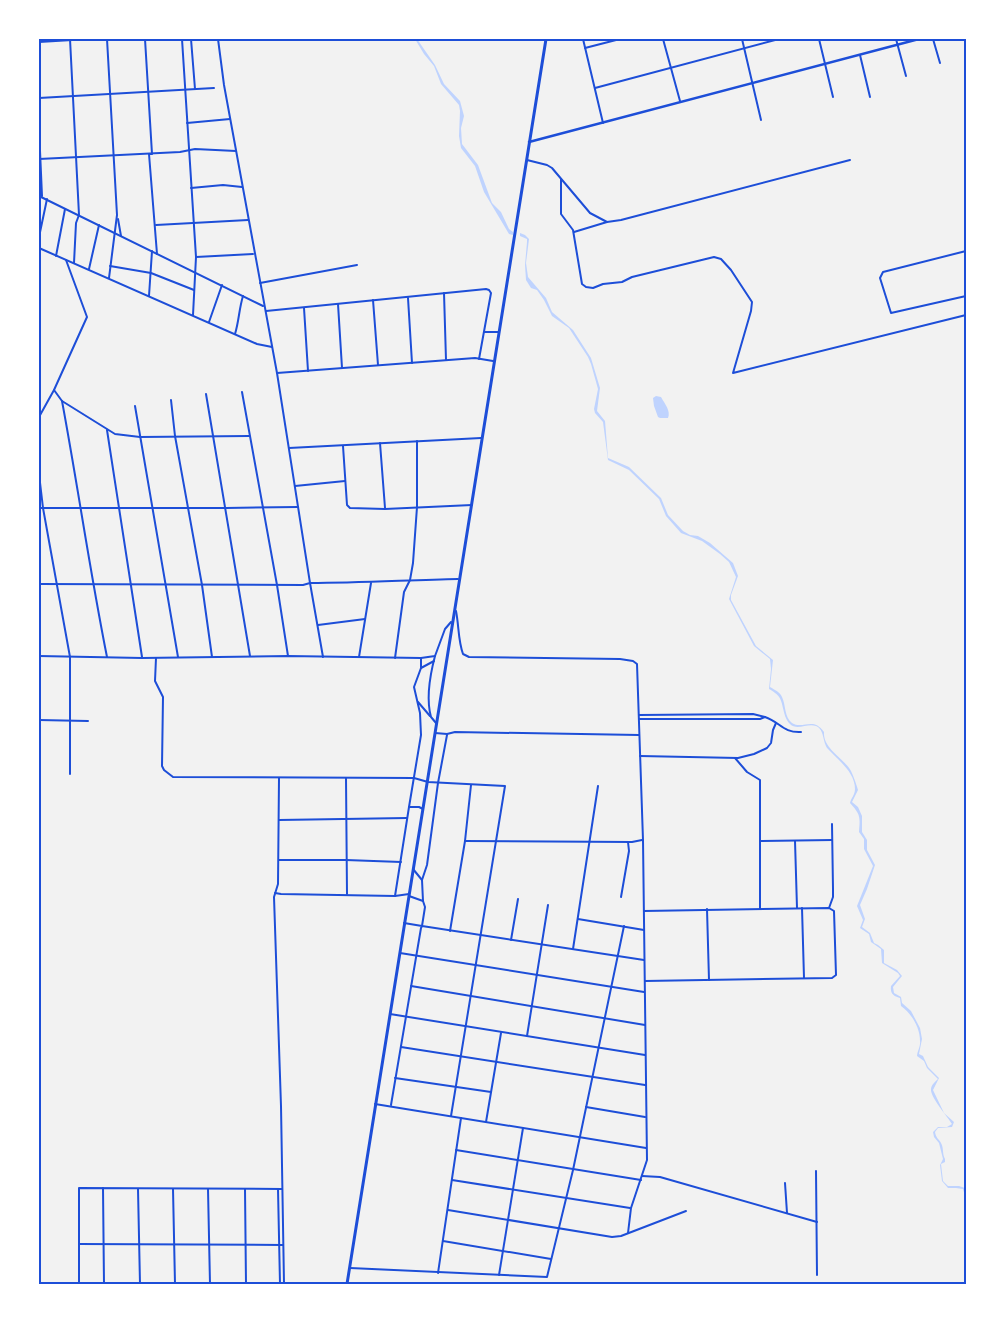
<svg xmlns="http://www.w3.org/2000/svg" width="1005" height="1323" viewBox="0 0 1005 1323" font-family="Raleway,sans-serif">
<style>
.water{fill:#bfd3fe}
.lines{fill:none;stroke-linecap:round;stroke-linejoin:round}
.minor{stroke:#1d4ed8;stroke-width:2}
.tertiary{stroke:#1d4ed8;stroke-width:2.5}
.trunk{stroke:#1d4ed8;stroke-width:3}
.neatline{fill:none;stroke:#1d4ed8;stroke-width:2}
</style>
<rect width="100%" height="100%" fill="#f2f2f2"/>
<!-- water -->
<g class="water">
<path d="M415 39H417L435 65 444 84 460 101 464 116 461 128 462 144 478 165 492 203 501 212 509 229 513 232V235L509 234 484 192 475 166 461 148 459 136 460 111 459 105 441 84 434 66 424 54Z"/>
<path d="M520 233 525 235 529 239 526 263 528 277 546 298 552 312 573 330 591 358 600 388 597 411 605 421 608 458 629 467 661 498 668 515 683 531 690 535 698 536 710 543 733 563 738 576 731 595V600L756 646 773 660 770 687C775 690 780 692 782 697 786 705 784 717 792 723 803 730 813 716 824 732 823 749 843 757 851 771 854 777 856 784 858 790L852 802 858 807 862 816V832L867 840V850L875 865 867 889 860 905 865 919 862 927 870 933 874 943 878 945 884 950V963L897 970 902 976 893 987 894 993 901 997 902 1003 911 1011 920 1028 922 1039 919 1054 923 1056 928 1067 939 1078 933 1090 944 1113 954 1122 952 1127 938 1128 935 1132C936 1138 938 1138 941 1143 944 1148 942 1154 945 1159V1162L941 1164 943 1181 948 1186H959L965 1188 966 1199 963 1189 956 1188H948L942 1181 940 1165 943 1159 939 1143 934 1137 933 1132 938 1127H947L952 1124C948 1117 930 1097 931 1089 931 1085 936 1081 938 1079L927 1068 924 1061 917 1056C917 1051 921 1046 920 1041 920 1027 911 1013 901 1006L900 998C893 996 890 993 891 986L900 976 898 973 882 963 881 949 871 942 869 934 860 928 863 920 857 906 873 866 864 849V839L859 832C860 817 861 815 850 803 851 798 855 795 855 789 855 772 838 760 828 749 822 742 825 730 816 726 807 723 797 731 790 724 781 715 785 699 775 693 773 691 771 690 769 689L771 669 770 659 754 646 729 599 736 577 729 562 720 554 702 541 681 533 666 516 659 499 629 470 608 460 603 422 595 413 594 409 598 389 591 364 588 357 569 328 552 316 544 300 537 290 531 288 526 280 525 265 527 242V239L520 236Z"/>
<path d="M656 396 661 397C665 404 671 411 668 418H660L658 417 654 406 653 398Z"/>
</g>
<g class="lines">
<!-- minor -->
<g class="minor">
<path d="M70 39 79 215 76 223 74 263"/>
<path d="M107 39 117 215 109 278"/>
<path d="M145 39 152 154H149L157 254"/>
<path d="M182 39 196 257 193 315"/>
<path d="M191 39 195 89"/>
<path d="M218 39 224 85 277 373 310 583 323 657"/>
<path d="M583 39 603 123"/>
<path d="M663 39 680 101"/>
<path d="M742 39 761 120"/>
<path d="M819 39 833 97"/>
<path d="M896 39 906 76"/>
<path d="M933 39 940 63"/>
<path d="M39 42 89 39"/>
<path d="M585 48 620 39"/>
<path d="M860 55 870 97"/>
<path d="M595 88 779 39"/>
<path d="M39 98 214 88"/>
<path d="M187 123 230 119"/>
<path d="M39 128 42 196"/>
<path d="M39 159 180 152 195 149 236 151"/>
<path d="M527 160 547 165 552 168 590 213 607 222 621 220 850 160"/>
<path d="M561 179V214L573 230 582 284 586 287 593 288 603 284 622 282 632 277 714 257 721 259 731 270 752 302 751 311 733 373 966 315"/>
<path d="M191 188 223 185 242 187"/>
<path d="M39 196 263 306"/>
<path d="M118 219 121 236"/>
<path d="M156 225 248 220"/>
<path d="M574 232 607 222"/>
<path d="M39 237 47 199"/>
<path d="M39 248 257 344 272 347"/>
<path d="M966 251 883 272 880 278 891 313 966 296"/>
<path d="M56 256 65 209"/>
<path d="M196 257 253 254"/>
<path d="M110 266 151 273 194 290"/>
<path d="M89 269 99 225"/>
<path d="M260 283 357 265"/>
<path d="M444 293 446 360"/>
<path d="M149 296 152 251"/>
<path d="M408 298 412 363"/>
<path d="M373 300 378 365"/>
<path d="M338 304 342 368"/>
<path d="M304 308 308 371"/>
<path d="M266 311 486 289 489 290 491 293 479 359"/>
<path d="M209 322 222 285"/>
<path d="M484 332H499"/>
<path d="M235 334C239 321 239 309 243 296"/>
<path d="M277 373 475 358 493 361"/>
<path d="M54 390 62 401 115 434 140 437 249 436"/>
<path d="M242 392 277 585 288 656"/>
<path d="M206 394 250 656"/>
<path d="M171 400 175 436 202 585 212 657"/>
<path d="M62 401C78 487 90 572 107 657"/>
<path d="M135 406 178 657"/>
<path d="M39 417 54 390 87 317 66 260"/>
<path d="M107 430 142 657"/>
<path d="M380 443 385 508"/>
<path d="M343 446 347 505 350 508 385 509 472 505"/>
<path d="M289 448 481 438"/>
<path d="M39 474 43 508 70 657V774"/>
<path d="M295 486 345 481"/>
<path d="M39 508H226L298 507"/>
<path d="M39 584 303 585 310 583C359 583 409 580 458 579"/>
<path d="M456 611C459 626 458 640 463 654L469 657 620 659 633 661 637 664 643 840 647 1160 631 1208 628 1233"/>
<path d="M318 625 365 619"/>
<path d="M39 656 142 658 288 656 421 658 435 656 445 629 451 622"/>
<path d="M435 656C430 675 426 699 431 717L436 723"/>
<path d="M359 657 371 583"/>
<path d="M156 658 155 681 163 697 162 766 164 770 173 777 414 778 428 782 505 786 451 1116"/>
<path d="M395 658 404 592 410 580 413 563 417 507V441"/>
<path d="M421 668 434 661"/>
<path d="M418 702 430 716"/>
<path d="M765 717C780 722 783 733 801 732"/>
<path d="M639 719H760L765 717 753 714 639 715"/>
<path d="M39 720 88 721"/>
<path d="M435 733 447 734 455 732 639 735"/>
<path d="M640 756 738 758 754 754 767 748 771 743 773 730 776 723"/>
<path d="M735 758 747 772 760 780V909"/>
<path d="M279 778 278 884 274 897 281 1106 284 1284"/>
<path d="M346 778 347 894"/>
<path d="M409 807 421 735 420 713 414 687 421 668V658"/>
<path d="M279 820 407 818"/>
<path d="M465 841 632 842 642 840"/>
<path d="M760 841 832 840"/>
<path d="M795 841 797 908"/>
<path d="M279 860H346L401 862"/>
<path d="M413 869 422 880 423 901"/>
<path d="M422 880 427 865 438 783 447 735"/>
<path d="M275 893 281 894 395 896 409 894"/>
<path d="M395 896 409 807H419L423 809"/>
<path d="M409 896 423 901 425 907 422 926 644 960"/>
<path d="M621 897 629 851 628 842"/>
<path d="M802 908 804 978"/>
<path d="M829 908 833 897V889L832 824"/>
<path d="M707 909 709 980"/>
<path d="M644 911 829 908 834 911 836 975 832 978 645 981"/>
<path d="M578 919 644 930"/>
<path d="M450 931 465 841 471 785"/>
<path d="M511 940 518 899"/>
<path d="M573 949 598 786"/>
<path d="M400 953 644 992"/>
<path d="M411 986 645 1025"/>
<path d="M390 1014 645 1055"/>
<path d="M527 1036 548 905"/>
<path d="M401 1047 645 1085"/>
<path d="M395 1078 491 1092"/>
<path d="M375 1104 646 1148"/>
<path d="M391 1105 421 928 422 926 404 923"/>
<path d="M586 1107 645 1117"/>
<path d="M486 1122 501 1033"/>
<path d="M456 1150 641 1180"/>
<path d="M816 1171 817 1275"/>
<path d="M642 1176 660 1177 817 1222"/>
<path d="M452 1180 630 1208"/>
<path d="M785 1183 787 1213"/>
<path d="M103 1188 104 1284"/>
<path d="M138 1189 140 1284"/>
<path d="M173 1189 175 1284"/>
<path d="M208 1189 210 1284"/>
<path d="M245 1189 246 1284"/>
<path d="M278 1189 280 1284"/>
<path d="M448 1210 612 1237 621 1236 686 1211"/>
<path d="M443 1241 551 1259"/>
<path d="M79 1244 283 1245"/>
<path d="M350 1268 547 1277 573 1170 624 926"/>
<path d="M438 1273 461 1118"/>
<path d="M499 1275 523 1128"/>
<path d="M79 1284V1188L282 1189"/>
</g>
<!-- tertiary -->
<path class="tertiary" d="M529 142 919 39"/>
<!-- trunk -->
<path class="trunk" d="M347 1284 546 39"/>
</g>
<!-- border -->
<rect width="1005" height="1323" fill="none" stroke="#ffffff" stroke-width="80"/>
<rect x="40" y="40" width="925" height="1243" class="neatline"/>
</svg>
